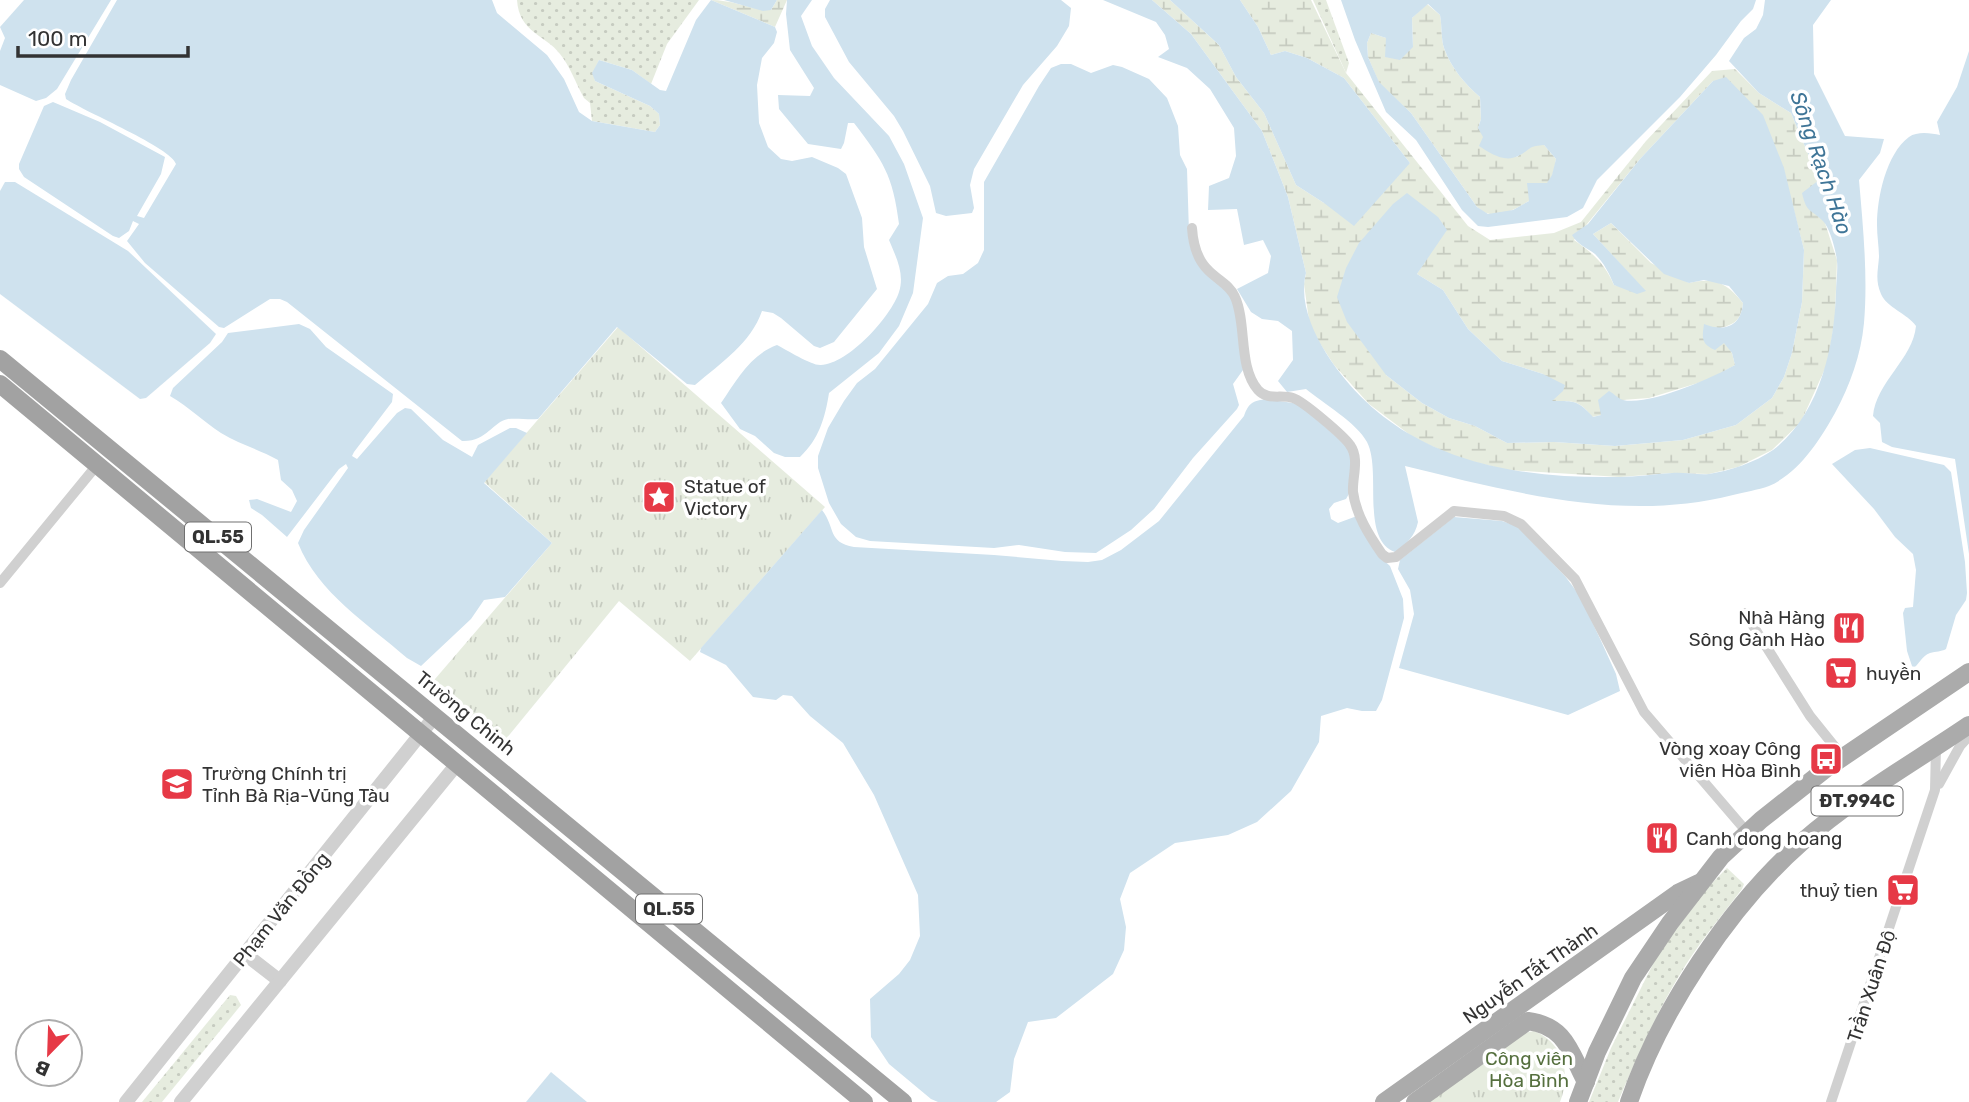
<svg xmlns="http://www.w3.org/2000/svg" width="1969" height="1102" viewBox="0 0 1969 1102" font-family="Rubik,sans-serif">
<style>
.grass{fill:url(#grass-dots)}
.wetland{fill:url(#wetland-marsh);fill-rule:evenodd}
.park{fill:url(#park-tufts)}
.water{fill:#cfe2ee;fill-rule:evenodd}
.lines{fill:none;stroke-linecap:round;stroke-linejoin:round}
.minor{stroke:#d0d0d0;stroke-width:10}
.tertiary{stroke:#d0d0d0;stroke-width:14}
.primary{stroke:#ababab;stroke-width:18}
.trunk{stroke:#a2a2a2;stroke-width:18}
.labels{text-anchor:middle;stroke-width:7;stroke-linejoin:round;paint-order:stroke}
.shield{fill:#fff;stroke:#707070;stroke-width:2}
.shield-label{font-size:18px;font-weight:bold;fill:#333}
.poi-label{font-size:19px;fill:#333;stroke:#fff;text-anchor:start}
.street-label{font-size:19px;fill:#333;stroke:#fff}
.park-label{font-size:19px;fill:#56703f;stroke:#fff}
.water-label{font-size:21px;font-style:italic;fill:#3f7597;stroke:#fff}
</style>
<defs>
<pattern id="grass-dots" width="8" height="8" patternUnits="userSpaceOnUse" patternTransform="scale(1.75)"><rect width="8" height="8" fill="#e6ecdf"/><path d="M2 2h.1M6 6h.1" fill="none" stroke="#c6cbc0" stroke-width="1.8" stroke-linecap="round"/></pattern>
<pattern id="wetland-marsh" width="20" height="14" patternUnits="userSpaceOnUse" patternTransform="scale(1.75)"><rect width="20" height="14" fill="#e6ecdf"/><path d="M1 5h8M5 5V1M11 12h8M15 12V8" fill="none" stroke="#c6cbc0"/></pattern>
<pattern id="park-tufts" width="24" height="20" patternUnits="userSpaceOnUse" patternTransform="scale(1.75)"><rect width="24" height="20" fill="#e6ecdf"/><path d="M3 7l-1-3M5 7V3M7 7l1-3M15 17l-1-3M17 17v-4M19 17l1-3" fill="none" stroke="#c6cbc0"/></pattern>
</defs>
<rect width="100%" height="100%" fill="#fff"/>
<!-- grass -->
<g class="grass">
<path d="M517 0H699L667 44 651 84 632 70 599 60 593 73 595 81 650 106 659 114 660 125 655 132 592 121 590 103 584 98C576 84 570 66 560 54 546 35 519 33 517 0Z"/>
<path d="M1313 0H1326L1349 63 1346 73Z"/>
<path d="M1727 868 1744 884 1742 889C1720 918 1697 945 1679 976 1655 1016 1636 1059 1618 1102H1589L1611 1048 1659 952 1709 886Z"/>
<path d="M230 995 236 996 241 1005 162 1102H142Z"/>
</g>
<!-- wetland -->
<g class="wetland">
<path d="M711 0C732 0 750 9 771 10L777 0H787L775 27Z"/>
<path d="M1152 0H1170L1219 45 1236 77 1264 113 1296 185 1324 203 1410 163 1344 78 1307 58 1285 51 1271 55 1258 27 1240 0H1311L1346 73 1468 226 1490 240 1554 233 1581 222 1646 141 1712 71 1735 69 1759 93 1791 113 1819 180 1825 223 1837 260 1835 318 1828 362 1801 422 1772 450 1738 467 1709 474 1672 473 1620 477 1507 470 1458 458 1414 438 1369 404 1334 365 1310 328 1304 284 1306 273 1288 197 1262 131 1191 34ZM1713 81 1793 207 1804 250 1802 302 1792 353 1784 377 1772 398 1736 425 1683 440 1615 446 1554 442 1507 443 1475 426 1449 418 1422 403 1386 375 1407 194 1425 261 1417 274 1443 290 1468 329 1502 361 1543 374 1551 401C1572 401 1579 399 1592 417L1601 415 1622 400 1649 398 1711 379 1735 365 1732 353 1716 329C1733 325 1741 322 1743 303 1727 283 1715 277 1689 283L1651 263 1611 223 1593 234 1645 291 1614 285C1605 264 1593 253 1574 240L1640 159Z"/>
<path d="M1427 4 1440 15C1442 25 1441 39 1444 48 1451 68 1465 84 1480 97L1481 119 1478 128 1517 157 1530 145H1544L1556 159C1555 165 1554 171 1552 176 1544 194 1508 220 1486 213 1483 212 1480 209 1477 207L1411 113 1379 83 1368 57 1367 43 1371 33 1413 47 1412 18Z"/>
</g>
<!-- park -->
<g class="park">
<path d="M618 327 825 507 690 661 619 601 501 745 429 686 552 543 484 482Z"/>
<path d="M1534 1031C1564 1043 1571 1074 1560 1102H1429L1524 1033Z"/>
</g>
<!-- water -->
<g class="water">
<path d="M24 0H111L57 89 46 98 36 101 0 85V51L5 38 0 27Z"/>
<path d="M117 0H492L497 13 547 55 564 79 579 112 592 121 655 132 660 125 659 114 650 106 595 81 592 73 599 60 632 70 660 90 666 91 696 20 711 0 775 27 777 32 774 43 762 58 757 85 759 123 768 147 781 159 792 161 812 157 838 168 846 174 862 218 864 247 877 289 834 342 820 348 814 346 781 318 773 313 762 311C751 343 721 363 695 385L687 384 617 327 538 419C529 420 518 418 508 419 492 422 487 442 462 441L287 302 280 299H270L224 328 219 327 145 263 127 241 139 224 133 221 129 231 119 238 113 236 24 177 19 169V164L44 106 53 102 100 122 165 157 161 174 137 216 144 218 176 164C172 148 85 112 66 99L65 94 71 80Z"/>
<path d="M724 0H777L771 10 763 11Z"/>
<path d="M787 0H812L801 16 812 46 834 78 889 136 904 164 923 218 913 293 899 326 879 353 829 393C825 418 819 439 800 457H785L774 453 755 436 740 429 721 403C736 381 751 354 777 345 787 350 812 366 821 365 848 364 891 317 899 292 905 274 896 257 889 240L899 224C893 175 883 161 854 123H848L844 143 841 149 808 144 779 109 778 95 810 96 814 88 790 50 786 14Z"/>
<path d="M830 0H1061L1071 8 1069 26 1057 46 1023 85 974 169 970 185 974 208 972 213 946 216 936 213 930 186 903 131 894 116 849 62 825 17V9Z"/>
<path d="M1103 0H1152L1191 34 1262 131 1288 197 1306 273C1299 301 1312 330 1326 353 1392 457 1504 479 1619 477 1636 477 1654 474 1672 473 1684 472 1697 475 1709 474 1729 471 1756 462 1773 450 1820 414 1834 348 1836 293 1836 282 1838 271 1837 261 1836 251 1830 228 1823 221 1810 208 1807 214 1802 193L1819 180 1791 113 1759 93 1729 61 1744 38 1756 29 1763 15 1765 0H1831L1813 25 1814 74 1845 136 1884 139 1880 153 1859 180C1863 226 1868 277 1864 323 1861 355 1850 385 1835 413 1820 440 1799 473 1769 486 1758 490 1744 492 1733 495 1623 523 1512 492 1405 466L1418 522C1415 536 1407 544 1395 552 1360 539 1382 471 1367 442 1357 423 1323 403 1306 389L1287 392 1278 381 1293 360 1292 331 1278 321 1262 319 1251 312 1237 289 1268 273 1271 256 1263 240 1244 245 1237 209 1208 210 1209 186 1229 178 1236 156 1234 128 1210 89 1187 68 1158 57 1169 49 1165 35 1156 22Z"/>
<path d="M1170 0H1240L1258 27 1271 55 1285 51 1307 58 1344 78 1410 163 1354 226 1324 203 1296 185 1264 113 1236 77 1219 45Z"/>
<path d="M1341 0H1756L1753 9 1741 21 1716 55 1680 97 1597 180 1583 208 1567 217 1488 227 1478 226 1462 210 1416 140 1386 112 1355 40ZM1428 4 1440 15C1442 25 1441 39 1444 48 1451 68 1465 84 1480 97L1481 119 1478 128 1483 137 1479 146C1490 153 1504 163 1518 156 1531 150 1527 146 1544 145L1556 159 1552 175 1547 183H1527L1529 201 1513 210 1488 214 1477 207 1411 113 1379 82 1368 57 1367 43 1371 33 1386 38 1385 57 1400 60 1413 47 1412 18Z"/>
<path d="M1969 51V554L1955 459 1892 447 1882 442 1880 423 1873 416C1876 382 1913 359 1916 326 1908 314 1886 307 1881 294 1875 280 1878 271 1879 257 1879 247 1877 236 1877 225 1877 198 1886 154 1909 137 1917 131 1931 133 1940 135L1937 122 1957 87Z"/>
<path d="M1061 64H1071L1091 73 1113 65 1122 67 1149 79 1167 98 1178 126 1180 155 1187 169 1189 233 1196 258 1230 295 1235 305 1243 370 1233 384 1239 405 1237 409 1193 458 1154 509 1131 530 1096 553 1065 552 1019 545 994 548 870 541 856 537 841 524 829 503 818 468V456L828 428 844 401 857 383 875 369 928 304 937 283 948 276 963 274 978 263 984 250V182L1039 86 1051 68Z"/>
<path d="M1726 77 1763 115 1784 168 1804 250 1802 302 1792 353 1784 377 1772 398 1736 425 1683 440 1615 446 1554 442 1507 443 1475 426 1449 418 1422 403 1386 375 1347 322 1337 297 1346 268 1359 243 1393 204 1407 193 1438 217 1447 230 1417 274 1443 290 1468 329 1502 361 1543 374 1565 385 1563 391 1552 401C1574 401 1578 400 1593 417L1601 415 1598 400 1609 391C1613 393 1619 399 1623 400 1649 406 1712 378 1735 365L1732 353 1724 343 1715 350C1701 344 1702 338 1704 324 1724 332 1741 327 1743 303L1729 286 1704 280 1689 283 1664 274 1611 223 1593 234 1646 291 1637 294 1614 285C1609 273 1604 263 1595 254 1587 248 1577 244 1572 235L1588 224 1640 159 1713 81Z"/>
<path d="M5 182H15L128 251 216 334 210 343 146 398 140 399 0 294V191Z"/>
<path d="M299 324 310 329 326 347 393 394 392 402 354 452 352 456 357 459 397 413 405 408 411 409 443 440 472 457 478 445 510 428H516L527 433 484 483 552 543 505 597 484 600 471 619 421 666 407 658C368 624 318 593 298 543L304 530 348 468 346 464 339 469 287 537 262 515 251 508 249 500 257 499 291 512 297 501 292 490 281 480 278 460C260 450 239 444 221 433 203 421 189 407 170 396L173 388 222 342 228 333Z"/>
<path d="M1267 399 1299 404 1348 447 1353 462 1350 492 1346 499 1334 503 1329 509 1331 519 1338 523 1357 516 1378 555 1390 566 1403 599 1404 618 1382 700 1376 711H1362L1347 708 1321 716 1319 742 1291 791 1257 822 1228 835 1175 843 1130 873 1120 899 1126 927 1124 950 1113 974 1056 1018 1028 1022 1014 1059 1010 1092 996 1102H938L931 1099 889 1064 871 1037 870 999 899 974 910 960 920 936 918 895 874 795 843 743 810 716 792 696 783 695 776 700 753 697 726 665 700 652 701 648 822 510C836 528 827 542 854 547L994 555 1062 561 1088 562 1102 560 1121 550 1159 521 1244 416C1249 402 1253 401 1267 399Z"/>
<path d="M1870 448 1944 465 1951 472 1965 562 1967 593 1966 600 1956 615 1946 649C1941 652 1936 651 1930 653 1922 656 1919 664 1913 669L1907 651 1903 613 1905 608 1913 607 1916 570 1913 554 1895 537 1874 509 1832 464 1855 450Z"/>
<path d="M1454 517 1502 521 1517 526 1565 576 1580 596 1602 643 1616 674 1620 691 1568 715 1399 668 1414 614 1410 590 1398 569 1400 560Z"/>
<path d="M551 1072 587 1102H526Z"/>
</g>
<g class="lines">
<!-- minor -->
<g class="minor">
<path d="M1192 228C1193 243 1197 260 1209 271 1218 280 1230 285 1235 297 1247 324 1238 367 1258 390 1268 401 1281 394 1293 398 1303 401 1344 436 1350 445 1360 459 1352 477 1353 492 1356 515 1369 535 1382 554L1387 558 1396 557 1454 511 1504 516 1521 524 1575 579 1644 712 1747 832"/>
<path d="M0 583 97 465"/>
<path d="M1745 613 1810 716 1843 757"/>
<path d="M1939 784 1960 746 1969 736"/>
<path d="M1831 1102 1935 790 1936 748"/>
</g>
<!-- tertiary -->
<g class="tertiary">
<path d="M245 954 280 981"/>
<path d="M126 1102 435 716"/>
<path d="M181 1102 457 764"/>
</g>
<!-- primary -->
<g class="primary">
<path d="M1384 1102 1678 893 1699 883"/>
<path d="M1415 1102 1528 1021C1566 1026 1570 1052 1586 1082"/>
<path d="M1578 1102 1597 1052 1633 978 1670 923 1721 857 1761 820 1827 768 1969 672"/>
<path d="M1629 1102C1660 1011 1730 905 1802 842 1853 797 1913 763 1969 725"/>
</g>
<!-- trunk -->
<g class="trunk">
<path d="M0 359 903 1102"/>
<path d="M0 384 864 1102"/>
</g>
</g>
<!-- icons -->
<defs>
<symbol id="sight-square" viewBox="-11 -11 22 22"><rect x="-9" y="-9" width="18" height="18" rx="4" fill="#e63946" stroke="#fff"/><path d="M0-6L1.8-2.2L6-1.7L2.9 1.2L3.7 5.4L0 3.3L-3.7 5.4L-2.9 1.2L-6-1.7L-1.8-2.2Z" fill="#fff"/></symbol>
<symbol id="restaurant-square" viewBox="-11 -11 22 22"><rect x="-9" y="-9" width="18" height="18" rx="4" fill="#e63946" stroke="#fff"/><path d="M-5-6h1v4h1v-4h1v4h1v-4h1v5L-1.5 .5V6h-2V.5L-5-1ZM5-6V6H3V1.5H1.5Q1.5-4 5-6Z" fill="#fff"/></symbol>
<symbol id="supermarket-square" viewBox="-11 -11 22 22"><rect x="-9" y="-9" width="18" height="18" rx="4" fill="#e63946" stroke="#fff"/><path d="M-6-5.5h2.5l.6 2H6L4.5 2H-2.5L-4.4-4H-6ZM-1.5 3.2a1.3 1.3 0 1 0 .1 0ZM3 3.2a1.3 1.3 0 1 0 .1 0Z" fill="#fff"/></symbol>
<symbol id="bus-square" viewBox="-11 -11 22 22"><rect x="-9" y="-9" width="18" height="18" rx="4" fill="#e63946" stroke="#fff"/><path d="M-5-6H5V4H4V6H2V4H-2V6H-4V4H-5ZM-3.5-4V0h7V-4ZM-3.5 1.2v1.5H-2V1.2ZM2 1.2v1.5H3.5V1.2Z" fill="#fff"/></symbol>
<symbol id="university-square" viewBox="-11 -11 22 22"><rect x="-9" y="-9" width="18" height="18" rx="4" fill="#e63946" stroke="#fff"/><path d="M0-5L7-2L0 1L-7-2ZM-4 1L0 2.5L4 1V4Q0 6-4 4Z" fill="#fff"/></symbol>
</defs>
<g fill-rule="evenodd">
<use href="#sight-square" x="640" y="478" width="38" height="38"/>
<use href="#restaurant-square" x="1830" y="609" width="38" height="38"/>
<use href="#supermarket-square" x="1822" y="654" width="38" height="38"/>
<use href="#bus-square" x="1807" y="740" width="38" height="38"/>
<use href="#university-square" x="158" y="765" width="38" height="38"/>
<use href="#restaurant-square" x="1643" y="819" width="38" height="38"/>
<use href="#supermarket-square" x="1884" y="871" width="38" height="38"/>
</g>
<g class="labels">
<!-- shield labels -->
<g class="shield">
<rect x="185" y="522.5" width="66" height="29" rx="5"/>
<rect x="1811.5" y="786.5" width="91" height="29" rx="5"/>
<rect x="636" y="894.5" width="66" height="29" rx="5"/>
</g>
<g class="shield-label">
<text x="218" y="543">QL.55</text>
<text x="1857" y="807">ĐT.994C</text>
<text x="669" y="915">QL.55</text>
</g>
<!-- poi labels -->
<g class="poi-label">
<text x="684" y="493">Statue of<tspan x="684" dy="22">Victory</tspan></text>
<text x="1825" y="624" text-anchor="end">Nhà Hàng<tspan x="1825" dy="22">Sông Gành Hào</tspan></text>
<text x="1866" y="680">huyền</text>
<text x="1801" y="755" text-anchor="end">Vòng xoay Công<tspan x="1801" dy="22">viên Hòa Bình</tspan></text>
<text x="202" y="780">Trường Chính trị<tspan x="202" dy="22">Tỉnh Bà Rịa-Vũng Tàu</tspan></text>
<text x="1686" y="845">Canh dong hoang</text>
<text x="1878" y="897" text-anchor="end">thuỷ tien</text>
</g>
<!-- street labels -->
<g class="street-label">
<text transform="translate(466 713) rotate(39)" y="7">Trường Chinh</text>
<text transform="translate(281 909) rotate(-51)" y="7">Phạm Văn Đồng</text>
<text transform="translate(1530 973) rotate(-35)" y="7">Nguyễn Tất Thành</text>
<text transform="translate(1871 986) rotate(-72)" y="7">Trần Xuân Độ</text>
</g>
<!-- park labels -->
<g class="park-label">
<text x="1529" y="1065">Công viên<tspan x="1529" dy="22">Hòa Bình</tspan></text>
</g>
<!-- water labels -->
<g class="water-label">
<text transform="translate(1821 163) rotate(71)" y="7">Sông Rạch Hào</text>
</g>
</g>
<!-- north arrow -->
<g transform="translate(49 1053) rotate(203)"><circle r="33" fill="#ffffff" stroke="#adadad" stroke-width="2"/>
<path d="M0-5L12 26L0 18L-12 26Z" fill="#e63946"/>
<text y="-10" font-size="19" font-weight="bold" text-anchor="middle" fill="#333333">B</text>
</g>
<!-- scale -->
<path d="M18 46v10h170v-10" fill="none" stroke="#333333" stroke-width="3.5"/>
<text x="28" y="46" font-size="21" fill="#333333" stroke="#ffffff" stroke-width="5" paint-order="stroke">100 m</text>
</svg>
